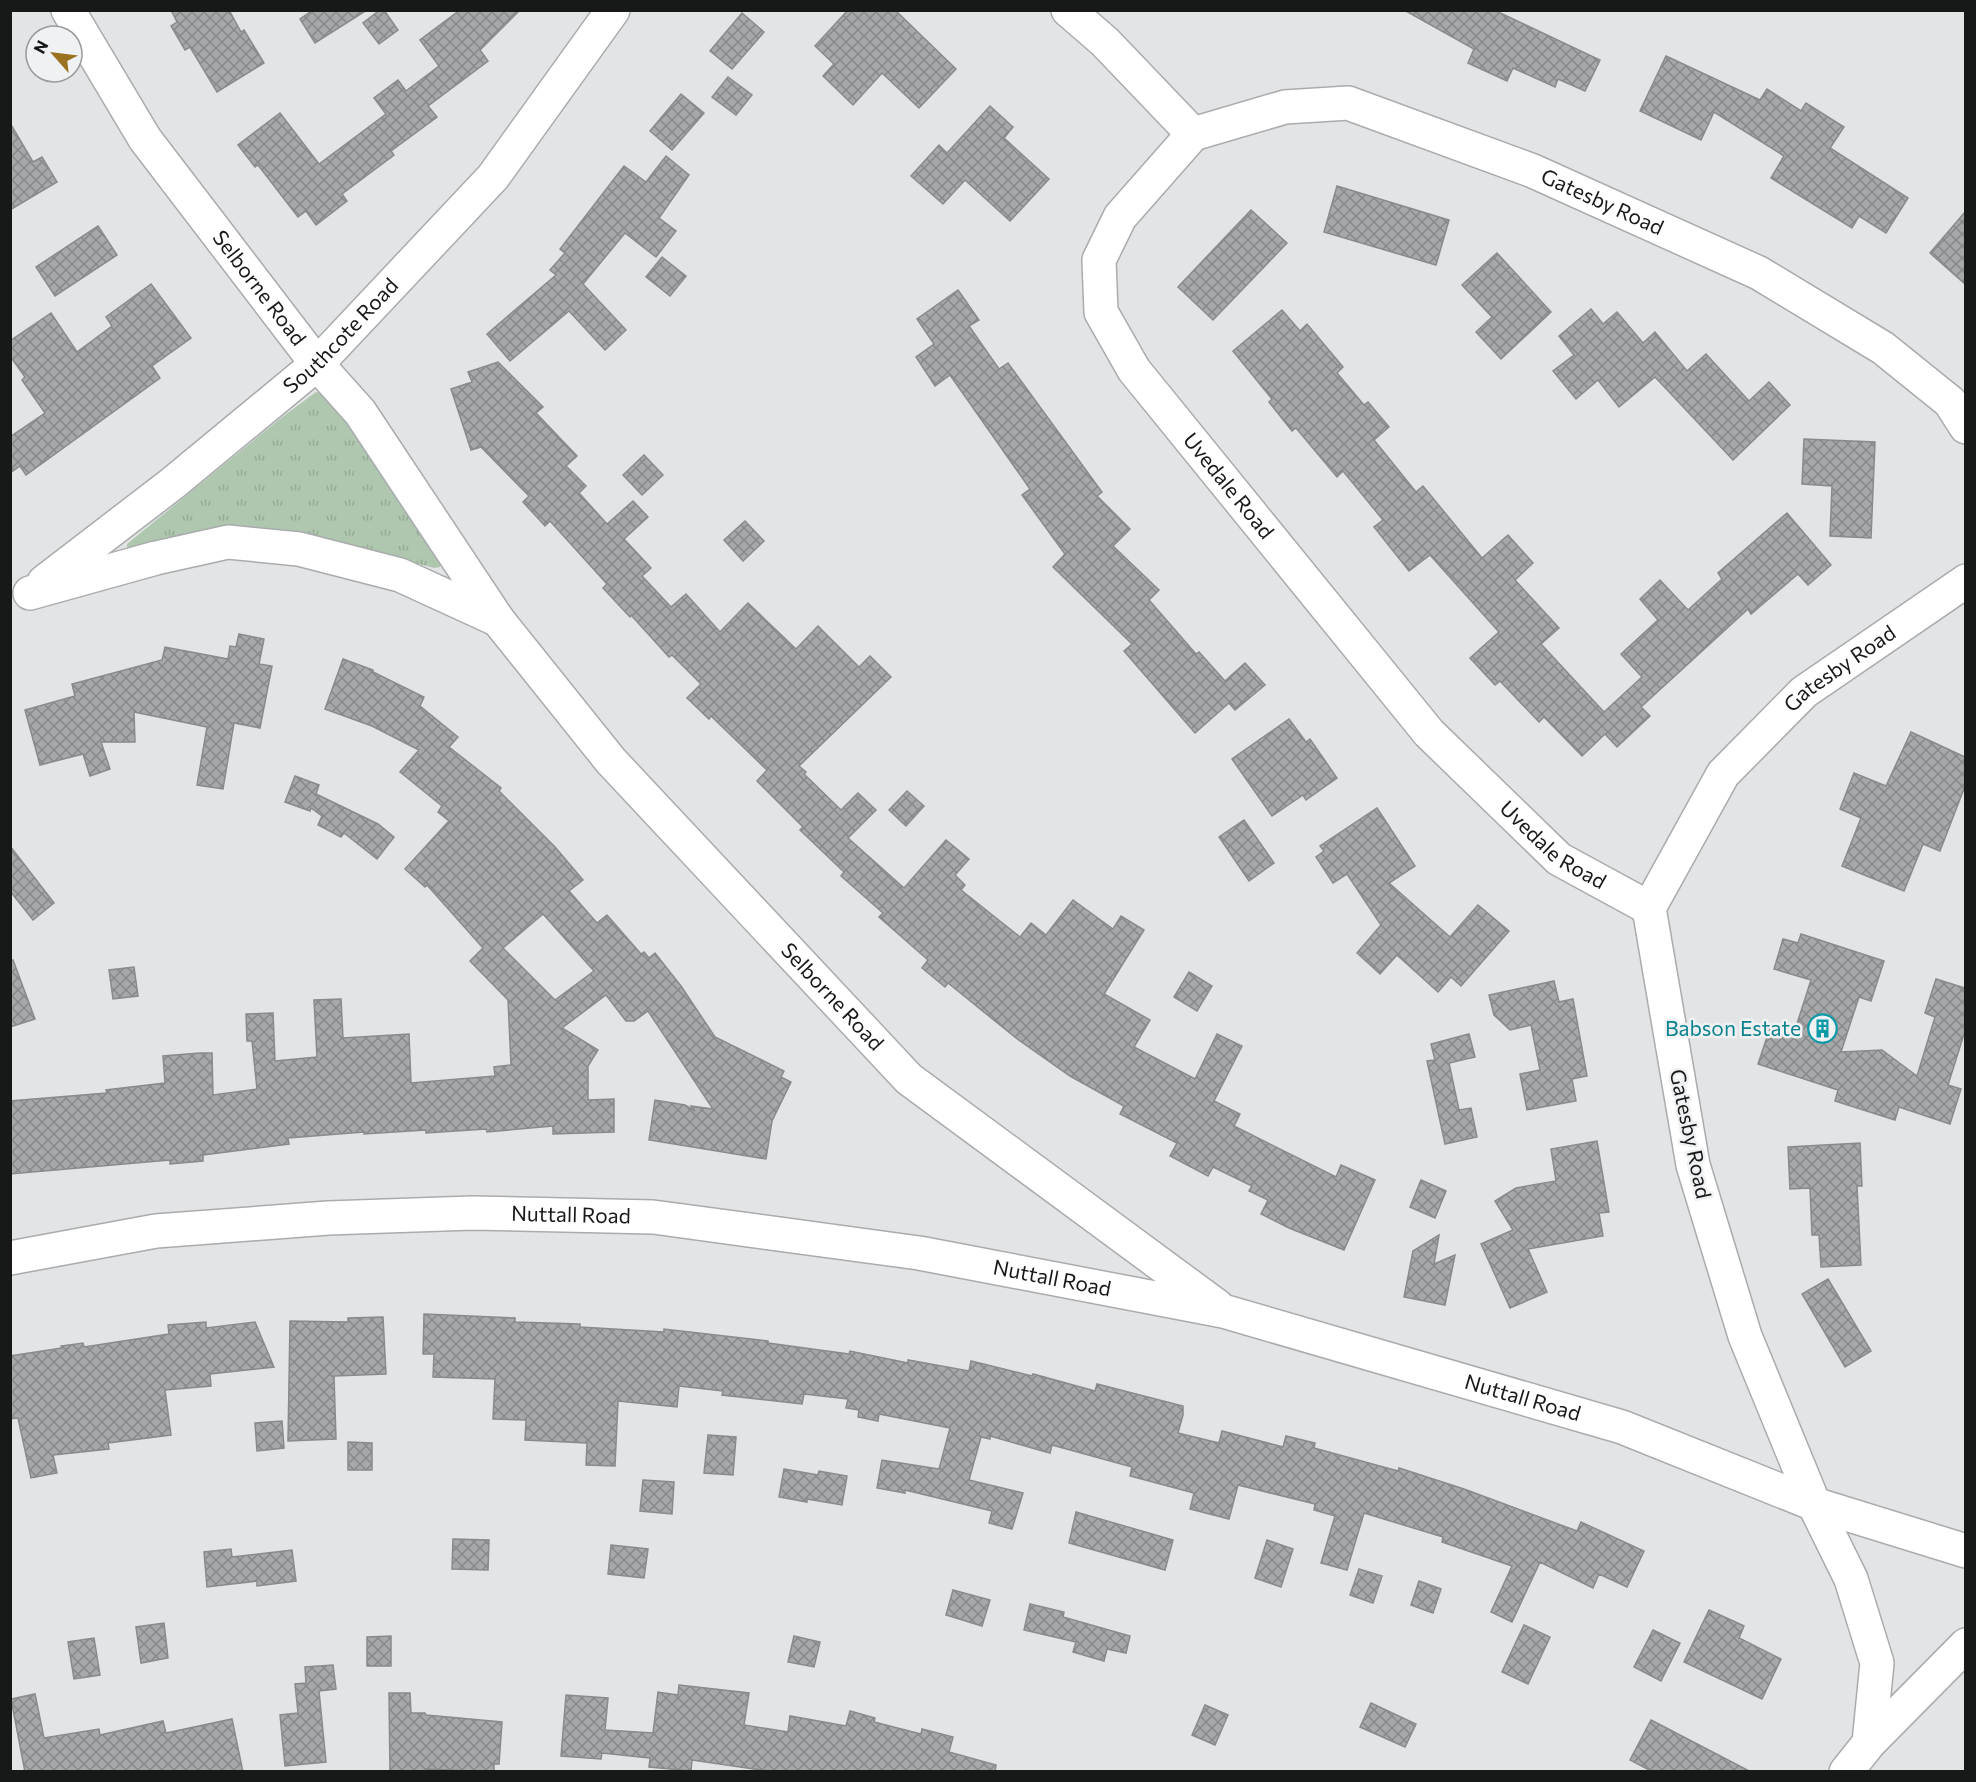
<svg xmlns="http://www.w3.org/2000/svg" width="1976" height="1782" viewBox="0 0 1976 1782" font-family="Commissioner,sans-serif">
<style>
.grass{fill:url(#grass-tufts)}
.building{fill:url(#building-cross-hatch);stroke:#888a8c;stroke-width:1.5;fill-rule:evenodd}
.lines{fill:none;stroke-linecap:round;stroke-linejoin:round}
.minor-casing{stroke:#a9abad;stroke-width:36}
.minor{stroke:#fff;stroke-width:33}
.labels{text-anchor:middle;stroke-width:5;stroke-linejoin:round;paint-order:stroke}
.street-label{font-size:21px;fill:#171818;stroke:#eff1f3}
.culture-label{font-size:21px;fill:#0d838f;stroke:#eff1f3;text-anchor:end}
</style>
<defs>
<pattern id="grass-tufts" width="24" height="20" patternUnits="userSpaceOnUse" patternTransform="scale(1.5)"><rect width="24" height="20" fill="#afc7ae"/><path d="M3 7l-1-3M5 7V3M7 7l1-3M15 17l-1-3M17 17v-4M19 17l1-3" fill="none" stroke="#96aa95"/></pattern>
<pattern id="building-cross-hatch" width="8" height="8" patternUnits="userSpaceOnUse" patternTransform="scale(1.5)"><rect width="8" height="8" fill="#a7a8aa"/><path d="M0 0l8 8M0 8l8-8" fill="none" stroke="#878889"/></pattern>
</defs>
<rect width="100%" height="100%" fill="#e2e4e6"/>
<!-- grass -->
<path class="grass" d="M316 392 331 395 441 563 440 567 434 568 323 538 284 531 246 527 223 528 127 550V544L281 418Z"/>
<!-- building -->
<g class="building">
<path d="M171 10H229L241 32 244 30 264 63 217 92 190 47 185 50 171 26 177 22Z"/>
<path d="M313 10H367L315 43 300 19Z"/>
<path d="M380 10H384L398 30 379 44 363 23Z"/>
<path d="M460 10H520L480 50 488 61 428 106 437 117 391 151 394 155 342 194 347 201 316 225 306 211 298 217 258 165 255 167 238 145 280 113 319 164 386 114 374 98 398 80 406 91 439 66 420 40Z"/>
<path d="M848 10H895L956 69 919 108 882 73 853 105 823 76 834 64 815 46Z"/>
<path d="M1404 10H1494L1600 60 1585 91 1558 79 1555 87 1513 68 1507 81 1468 63 1474 49Z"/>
<path d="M742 13 764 32 732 69 710 51Z"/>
<path d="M1666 56 1760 100 1767 89 1801 111 1806 103 1844 127 1830 148 1908 198 1886 233 1859 216 1852 228 1771 178 1784 156 1714 112 1701 140 1640 111Z"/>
<path d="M728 77 752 95 736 115 712 97Z"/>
<path d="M681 94 704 113 672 150 650 131Z"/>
<path d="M990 106 1013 127 1004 138 1049 179 1010 221 965 180 943 204 911 176 939 145 947 153Z"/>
<path d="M10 123 33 162 42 157 57 182 10 210Z"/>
<path d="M666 156 689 175 659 218 676 231 656 257 625 233 583 284 626 330 605 350 569 311 510 361 487 334 556 275 550 270 565 253 560 249 624 166 646 182Z"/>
<path d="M1337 186 1449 220 1436 265 1324 232Z"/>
<path d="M1251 210 1287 243 1213 320 1178 287Z"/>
<path d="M1965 212V284L1930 253Z"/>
<path d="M98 226 117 255 55 296 36 267Z"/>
<path d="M1497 253 1551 312 1501 359 1476 332 1492 317 1462 285Z"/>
<path d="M662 257 686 276 670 296 646 277Z"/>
<path d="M151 284 191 338 152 366 160 378 26 475 20 466 10 473V437L45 413 22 380 25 377 10 356V341L51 313 77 352 112 326 106 317Z"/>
<path d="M958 290 979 320 969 326 999 369 1008 363 1102 492 1097 496 1130 529 1113 546 1159 590 1149 600 1196 654 1199 652 1225 681 1245 663 1265 685 1235 710 1229 703 1195 733 1124 651 1132 644 1053 567 1065 554 1022 495 1030 489 950 375 935 386 916 357 934 344 917 319Z"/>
<path d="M1591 309 1603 324 1617 312 1643 343 1655 332 1687 371 1706 354 1749 401 1769 382 1790 405 1733 460 1655 377 1619 407 1598 380 1576 399 1553 371 1574 355 1559 336Z"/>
<path d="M1282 310 1300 331 1307 324 1343 367 1337 373 1364 405 1368 402 1389 427 1374 440 1416 492 1423 486 1482 558 1508 535 1533 563 1515 580 1559 628 1541 644 1604 712 1642 677 1621 654 1658 620 1640 599 1660 580 1688 610 1722 579 1718 573 1787 513 1831 565 1808 585 1798 574 1751 614 1748 609 1641 707 1650 716 1617 747 1605 734 1582 756 1544 717 1539 722 1500 681 1495 685 1470 658 1499 632 1430 555 1409 571 1374 527 1383 520 1343 471 1337 477 1296 428 1292 431 1269 402 1272 399 1233 351Z"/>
<path d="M498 362 543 407 536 413 577 456 566 466 586 486 579 493 607 524 633 501 648 517 624 539 651 568 642 576 671 607 686 594 720 632 748 603 796 649 818 626 859 667 870 656 891 677 799 766 806 772 804 774 841 810 858 793 876 810 848 838 904 888 946 840 969 859 955 875 965 885 961 890 1020 937 1031 923 1046 935 1073 900 1113 929 1121 916 1144 930 1104 994 1150 1020 1134 1047 1195 1079 1217 1034 1242 1046 1214 1101 1240 1114 1234 1126 1336 1177 1341 1165 1375 1180 1344 1250 1289 1228 1261 1214 1268 1200 1249 1191 1252 1186 1213 1167 1208 1176 1170 1156 1177 1143 1120 1114 1124 1106 1070 1076 1016 1038 948 983 945 987 922 968 928 960 879 917 883 913 841 876 844 872 800 830 803 827 757 781 767 770 711 716 709 719 687 698 701 684 672 655 669 657 631 615 630 617 603 588 607 584 550 521 545 526 523 502 529 496 481 447 471 450 451 389 472 382 468 372Z"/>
<path d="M1804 439 1875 442 1871 538 1830 536 1832 486 1802 484Z"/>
<path d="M644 455 663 475 642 495 623 475Z"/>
<path d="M745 521 764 541 743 561 724 540Z"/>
<path d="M239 634 264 639 259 664 272 666 260 728 234 723 223 789 197 785 207 727 134 712 135 742H101L110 769 90 776 83 754 40 765 25 710 75 696 72 684 162 660 165 647 228 659 230 646 236 647Z"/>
<path d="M343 659 373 670V672L424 697 420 706 458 737 449 747 501 788 499 791 555 847 583 880 569 891 597 923 607 915 641 954 644 952 649 958 655 953 681 986 715 1037 784 1071 781 1077 791 1082 772 1121 766 1159 649 1140 655 1100 685 1105 695 1111 691 1106 713 1109 648 1011 634 1021H626L606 995 562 1028 598 1050 588 1066V1100L614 1099V1132L553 1134V1126L487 1132 486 1129 426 1133V1130L364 1134V1132L288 1138 289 1144 203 1155V1161L170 1164V1160L10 1174V1101L107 1093 106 1090 165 1083 163 1056 200 1053H212L213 1095 257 1089 252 1041H247L246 1014 273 1013 275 1061 317 1057 314 1000 341 999 343 1038 409 1034 411 1083 495 1076 494 1067 511 1065 508 1000 470 961 483 948 427 885 425 887 405 869 449 821 438 812 442 806 400 772 419 750 372 726 325 709ZM543 914 594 971 555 1000 503 948Z"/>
<path d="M1289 719 1306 742 1310 739 1337 778 1306 800 1303 795 1272 816 1232 759Z"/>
<path d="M1911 732 1965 757V786L1940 851 1923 844 1904 891 1842 866 1861 818 1840 809 1854 773 1886 786Z"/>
<path d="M295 776 319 785 316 794 378 824 394 837 377 859 344 833 341 837 318 825 322 816 311 808 310 811 285 802Z"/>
<path d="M907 791 924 806 906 826 889 810Z"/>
<path d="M1377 808 1415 866 1389 883 1450 937 1478 905 1509 931 1461 986 1451 977 1438 992 1397 955 1380 974 1357 953 1381 925 1347 874 1333 883 1316 857 1324 851 1320 846Z"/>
<path d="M1244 820 1274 863 1249 881 1219 837Z"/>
<path d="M10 846 54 903 33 920 10 891Z"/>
<path d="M1801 934 1884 961 1871 1001 1859 997 1841 1052 1882 1050 1917 1076 1935 1017 1925 1013 1936 979 1965 988V1031L1948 1085 1961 1089 1950 1124 1899 1107 1895 1120 1835 1101 1838 1090 1758 1064 1770 1028 1793 1036 1811 980 1774 969 1783 939 1798 943Z"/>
<path d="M13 960 35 1019 10 1027V961Z"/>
<path d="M134 967 138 996 113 999 109 970Z"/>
<path d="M1189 972 1212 986 1197 1011 1174 997Z"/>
<path d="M1554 981 1559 1002 1573 999 1587 1076 1572 1079 1576 1101 1527 1110 1520 1074 1540 1070 1531 1025 1510 1030 1494 1015 1489 995Z"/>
<path d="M1469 1034 1475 1057 1449 1063 1459 1110 1471 1108 1477 1137 1445 1144 1427 1061 1435 1060 1431 1044Z"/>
<path d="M1597 1141 1609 1212 1599 1213 1603 1236 1528 1249 1547 1292 1510 1308 1481 1244 1513 1230 1495 1201 1516 1188 1556 1181 1551 1149Z"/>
<path d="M1860 1143 1862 1186H1857L1861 1265 1821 1267 1819 1235H1812L1810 1188 1790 1189 1788 1147Z"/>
<path d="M1421 1180 1446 1191 1435 1218 1410 1207Z"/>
<path d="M1439 1235 1434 1264 1455 1255 1445 1305 1404 1297 1413 1251Z"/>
<path d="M1828 1279 1871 1351 1845 1367 1802 1294Z"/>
<path d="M424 1314 515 1318V1322L580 1324V1327L664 1332V1329L768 1341V1343L849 1354 850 1351 908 1363V1360L969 1371 971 1361 1032 1376 1033 1374 1095 1391 1097 1384 1183 1406V1415L1178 1433 1219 1443 1222 1431 1283 1447 1286 1436 1315 1443 1314 1448 1398 1471 1399 1468 1464 1489 1577 1531 1581 1522 1644 1551 1627 1587 1599 1574 1593 1588 1540 1562 1512 1622 1491 1612 1512 1566 1442 1542 1443 1537 1364 1513 1347 1570 1321 1563 1335 1516 1314 1510 1315 1504 1238 1485 1229 1519 1190 1509 1194 1493 1130 1476 1132 1467 1052 1445 1050 1453 990 1436V1439L981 1437 969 1480 1023 1493 1012 1529 989 1523 992 1511 905 1490V1493L877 1488 882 1460 939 1469 950 1428 879 1414 878 1421 858 1417 859 1410 846 1408 848 1399 804 1394 802 1404 722 1395 723 1391 679 1386 677 1407 618 1401 615 1466 586 1465 587 1443 525 1440 526 1420 493 1419 495 1379 433 1377 434 1354H423Z"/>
<path d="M383 1317 386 1374 334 1376 336 1439 288 1441 290 1321 348 1322V1318Z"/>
<path d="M206 1322V1328L255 1322 274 1367 210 1374 211 1386 165 1390 171 1435 108 1443 109 1449 53 1455 57 1473 31 1478 18 1418 10 1419V1356L62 1348 61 1346 83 1343 84 1347 169 1334 168 1325Z"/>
<path d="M282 1421 284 1448 257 1451 255 1423Z"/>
<path d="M708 1435 736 1437 733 1475 704 1473Z"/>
<path d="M348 1442 372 1443V1470H348Z"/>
<path d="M784 1469 818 1475 819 1471 847 1476 842 1505 807 1499V1502L779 1497Z"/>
<path d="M643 1480 674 1482 672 1514 640 1511Z"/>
<path d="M1076 1512 1173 1540 1165 1570 1069 1543Z"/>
<path d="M453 1539 489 1540 488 1570 452 1569Z"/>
<path d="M1267 1540 1293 1549 1281 1587 1255 1578Z"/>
<path d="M611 1545 648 1549 644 1578 608 1574Z"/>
<path d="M231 1549 232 1557 292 1550 296 1581 257 1586V1581L207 1587 204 1552Z"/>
<path d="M1359 1569 1382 1576 1373 1603 1350 1595Z"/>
<path d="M1419 1581 1441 1589 1433 1613 1411 1605Z"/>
<path d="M953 1590 990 1600 982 1626 946 1615Z"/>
<path d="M1030 1604 1064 1612 1063 1617 1130 1636 1126 1653 1107 1649 1104 1661 1073 1652 1076 1642 1024 1630Z"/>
<path d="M1709 1610 1744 1626 1739 1638 1781 1659 1762 1699 1684 1662Z"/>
<path d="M164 1623 168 1658 141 1663 136 1627Z"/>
<path d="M1524 1625 1550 1637 1528 1684 1502 1672Z"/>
<path d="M1653 1630 1680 1643 1661 1681 1634 1667Z"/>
<path d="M391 1636V1666H367V1637Z"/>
<path d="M794 1636 820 1642 814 1667 788 1662Z"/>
<path d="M94 1638 100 1675 74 1679 68 1642Z"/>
<path d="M333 1665 336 1689 319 1691 326 1762 285 1766 280 1715 298 1713 295 1684 306 1683 305 1667Z"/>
<path d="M679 1685 749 1693 744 1725 788 1732 790 1716 846 1726 850 1711 875 1718 874 1722 921 1734 922 1729 953 1737 949 1752 996 1765 995 1772H774L692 1760 691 1771 649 1767 650 1758 602 1753 601 1759 561 1756 566 1695 608 1698 605 1730 653 1733 658 1692 678 1695Z"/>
<path d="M389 1693H410L411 1713H425L426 1715 502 1722 499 1764H494V1772L426 1769V1772H390Z"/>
<path d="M35 1694 44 1738 99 1729 100 1735 163 1721 166 1733 232 1719 243 1772H25L11 1699Z"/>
<path d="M1371 1703 1416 1724 1405 1747 1360 1727Z"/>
<path d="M1205 1705 1228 1715 1215 1745 1192 1735Z"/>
<path d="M1651 1720 1751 1772H1653L1630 1760Z"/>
</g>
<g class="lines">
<defs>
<g id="minor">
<path id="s1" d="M68 10 145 139 317 364 360 412 498 620"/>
<path id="s2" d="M1068 10 1105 42 1193 134 1120 217 1099 260 1101 312 1134 370 1429 733 1559 859 1649 908"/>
<path id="s3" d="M1193 134 1285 107 1348 103 1533 171 1759 273 1883 348 1950 402 1966 427"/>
<path id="s4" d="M44 582 173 483 317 364 493 177 613 10"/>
<path id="s5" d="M30 593 156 558 228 542 299 549 400 575 498 620 611 761 909 1079 1217 1306"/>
<path id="s6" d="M10 1258 156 1231 328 1218 472 1213 653 1217 919 1253 1223 1311 1622 1427 1814 1504 1966 1551"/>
<path id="s7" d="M1869 1743 1877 1663 1851 1579 1814 1504 1745 1336 1693 1165 1649 908 1723 774 1804 692 1966 581"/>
<path d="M1846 1772 1869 1743 1966 1645"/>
</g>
</defs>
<!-- minor casing -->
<use href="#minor" class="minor-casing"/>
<!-- minor -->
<use href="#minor" class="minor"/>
</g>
<!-- icons -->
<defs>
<symbol id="building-ring" viewBox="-11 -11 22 22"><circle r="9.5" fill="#eff1f3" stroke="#0f9aa8" stroke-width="1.5"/><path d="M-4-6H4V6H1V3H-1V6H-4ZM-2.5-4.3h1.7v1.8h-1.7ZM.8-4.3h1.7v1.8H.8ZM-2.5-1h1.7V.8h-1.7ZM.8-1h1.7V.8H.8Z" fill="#0f9aa8"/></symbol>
</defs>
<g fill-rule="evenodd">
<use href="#building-ring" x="1806" y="1012" width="33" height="33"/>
</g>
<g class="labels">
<!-- street labels -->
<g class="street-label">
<text dy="7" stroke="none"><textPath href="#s3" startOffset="432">Gatesby Road</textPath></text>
<text dy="7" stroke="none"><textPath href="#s1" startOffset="338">Selborne Road</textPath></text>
<text dy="7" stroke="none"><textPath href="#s4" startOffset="386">Southcote Road</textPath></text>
<text dy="7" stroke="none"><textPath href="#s2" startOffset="603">Uvedale Road</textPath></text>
<text dy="7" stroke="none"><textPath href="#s7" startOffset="1184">Gatesby Road</textPath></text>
<text dy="7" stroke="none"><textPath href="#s2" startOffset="1089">Uvedale Road</textPath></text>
<text dy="7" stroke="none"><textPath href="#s5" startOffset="992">Selborne Road</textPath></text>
<text transform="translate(1690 1134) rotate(78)" y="7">Gatesby Road</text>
<text dy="7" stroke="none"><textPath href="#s6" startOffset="564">Nuttall Road</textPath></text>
<text dy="7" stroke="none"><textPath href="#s6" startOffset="1050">Nuttall Road</textPath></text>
<text dy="7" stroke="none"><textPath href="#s6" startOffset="1536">Nuttall Road</textPath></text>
</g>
<!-- culture labels -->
<g class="culture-label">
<text x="1801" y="1036">Babson Estate</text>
</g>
</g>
<!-- border -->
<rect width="1976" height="1782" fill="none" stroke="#171818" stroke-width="24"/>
<!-- north arrow -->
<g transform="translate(54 54) rotate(298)"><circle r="28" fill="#eff1f3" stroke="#999a9b" stroke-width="1.5"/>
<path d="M0-4.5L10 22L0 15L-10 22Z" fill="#9b721f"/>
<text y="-9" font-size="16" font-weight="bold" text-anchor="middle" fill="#171818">N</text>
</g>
</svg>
